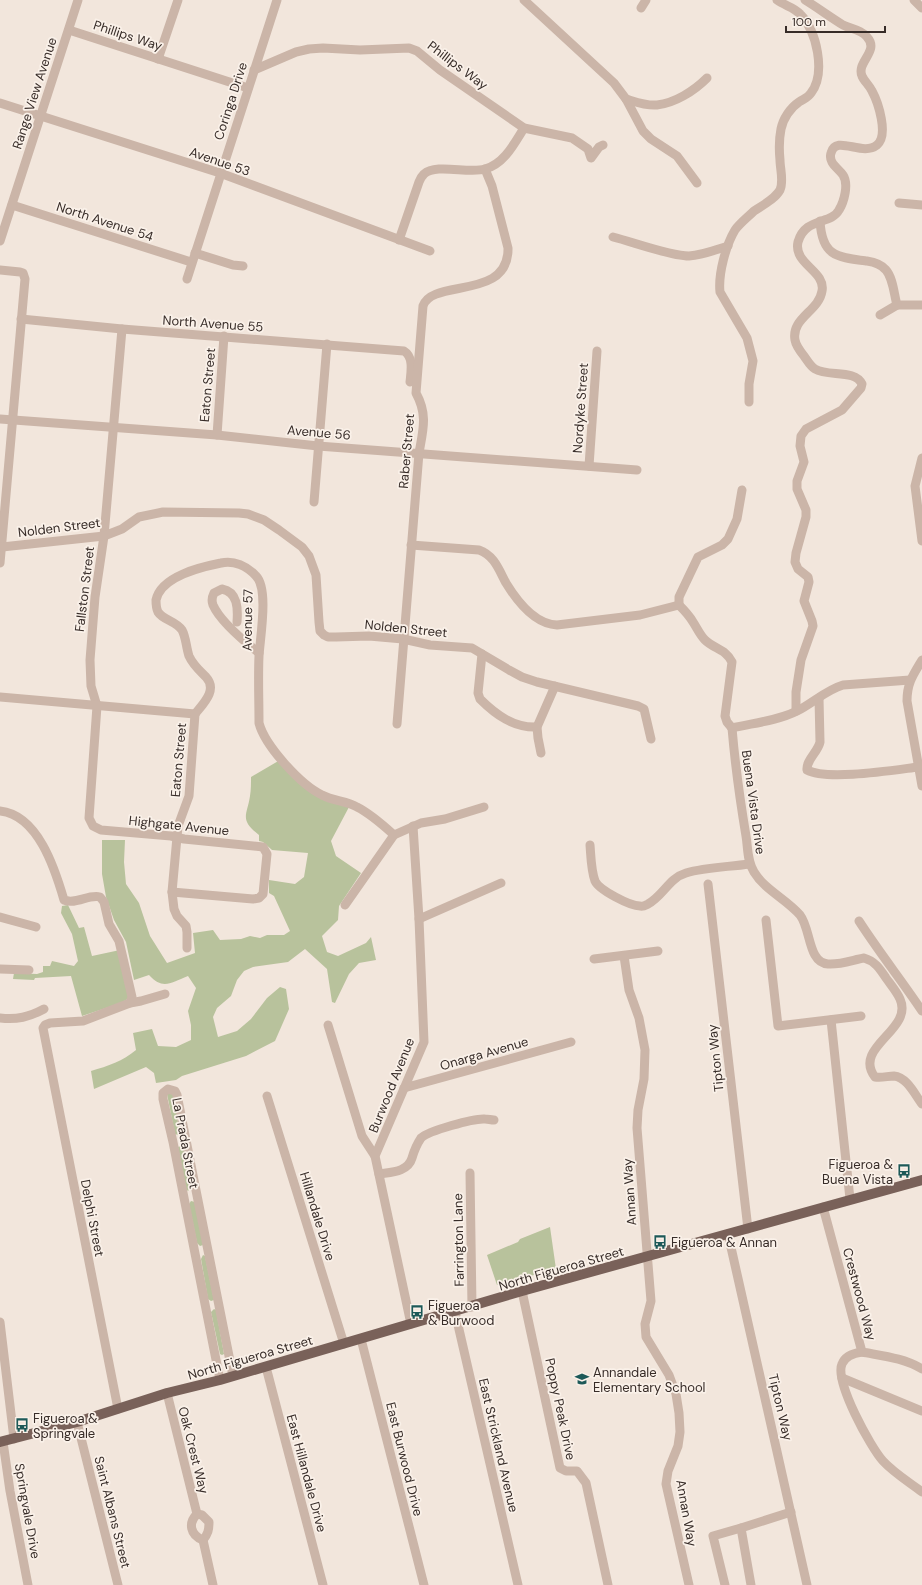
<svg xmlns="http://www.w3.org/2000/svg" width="922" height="1585" viewBox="0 0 922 1585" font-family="'DM Sans',sans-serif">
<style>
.green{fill:#b8c29c}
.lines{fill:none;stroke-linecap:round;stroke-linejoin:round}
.minor{stroke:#cbb5a8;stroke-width:9}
.major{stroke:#796159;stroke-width:10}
.labels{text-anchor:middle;stroke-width:3.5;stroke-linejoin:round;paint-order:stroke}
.street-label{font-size:13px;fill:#372c28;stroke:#faf1e9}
.poi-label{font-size:13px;fill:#372c28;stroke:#faf1e9;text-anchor:start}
</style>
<rect width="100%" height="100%" fill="#f2e6dc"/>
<!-- green -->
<g class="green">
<path d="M280 760 304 786 349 807 331 841 336 856 361 873 339 906 338 920 322 936 327 952 338 956 366 943 371 937 376 960 359 963 349 974 335 1003 332 1002 327 969 305 949 288 962 253 967 244 971 237 980 231 996 217 1008 213 1017 218 1037 237 1031 251 1019 267 998 280 987 286 989 289 1009 275 1041 246 1056 182 1076 176 1080 156 1083 154 1073 146 1067 94 1089 91 1071C108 1066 123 1061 136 1050L133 1033 152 1029 158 1046 176 1047 191 1040V1025L188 1011 196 988 188 976C170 983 163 990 149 975L134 980 126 942 114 920 106 897 102 874V840H125L124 862 126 884 139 903 150 936 167 963 195 953 193 933 213 930 220 940 241 939 250 936 260 938 267 935H284L290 931 274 896 269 893V880L295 884 304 877 308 853 272 850 263 842 259 841V835C239 819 247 816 250 796 251 790 251 783 251 777Z"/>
<path d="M68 905 79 928 84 927 92 956 120 950 129 998 121 1003 82 1016 71 976 35 978 34 980 13 979 14 973 37 974 43 972V966H50L52 961 74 966 78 961 72 934 61 913 62 906Z"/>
<path d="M173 1093 180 1135H178L175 1134 167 1094Z"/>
<path d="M180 1146 184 1148 192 1186 188 1191 186 1189 178 1147Z"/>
<path d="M191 1201 195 1202 203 1245 200 1246 197 1243 189 1204Z"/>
<path d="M550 1227 556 1269 497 1285 487 1255 518 1242 520 1239Z"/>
<path d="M203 1255 205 1256 214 1300 211 1301 208 1299 201 1259Z"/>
<path d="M214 1309 216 1310 224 1354 222 1355 220 1354 211 1312Z"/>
</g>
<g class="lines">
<!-- minor -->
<g class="minor">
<path d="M524 0 614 83 626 99 643 131 651 139 677 156 697 183"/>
<path d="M914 0 922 8"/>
<path d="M641 8 646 0"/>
<path d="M69 30 248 88"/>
<path d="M158 59 178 0"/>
<path d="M254 70 296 52 309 49 323 48 360 50 409 48 417 51 440 70 524 128 572 138 588 149 591 158 599 147 603 145"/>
<path d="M626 99C636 102 646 106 657 105 675 103 694 91 707 78"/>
<path d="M0 103 220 173 430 251"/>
<path d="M899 203 922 205"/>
<path d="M12 205 191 262"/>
<path d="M820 221C822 256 836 257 867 261 874 262 881 264 886 270 893 278 894 294 897 305H922"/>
<path d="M613 237C633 242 670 256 689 256 703 255 715 250 728 246"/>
<path d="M399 240 419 182C420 179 422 176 424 174 436 163 469 174 485 169 504 164 514 144 524 128"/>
<path d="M0 241 78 0"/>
<path d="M195 253 233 265 243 266"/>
<path d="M0 270 20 272 23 273 25 279 0 563"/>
<path d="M187 279 277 0"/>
<path d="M880 315 897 305"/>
<path d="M21 319 122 329 404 351C414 357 411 372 410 382"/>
<path d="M122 329 104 536 95 597 90 660 91 686 97 706 89 818 93 826 101 830 171 836 184 839 263 847 267 854 263 894 259 898 253 899 172 892"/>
<path d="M749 402V384L753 361 747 338 720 292C718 274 726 245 735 230 740 223 748 217 754 211 763 205 775 199 780 190 784 181 780 169 780 160 779 150 779 139 781 129 783 119 790 108 799 102 803 99 808 98 811 93 826 73 817 31 800 14 794 7 785 6 777 0"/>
<path d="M0 419 217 435 318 446 637 470"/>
<path d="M217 435 224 336"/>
<path d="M922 458 915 486 922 541"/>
<path d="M589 466 597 351"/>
<path d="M314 502 327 344"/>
<path d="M411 545 479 550C494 555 499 570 506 583 517 601 534 624 557 625L640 615 679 605C684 610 689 615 693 622 697 628 700 635 705 640 714 649 726 649 732 662L725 716 727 722 732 728"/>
<path d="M2 547 104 536 122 529 139 517 163 512 239 513 248 514 264 520 279 530 302 547 309 556 316 575 319 622 320 631 324 635 328 637H336L369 636 403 639 430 645 472 648 509 670 522 677 537 682 638 706 644 709 651 739"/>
<path d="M679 605V597L698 557 722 545 728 539 737 519 742 490"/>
<path d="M237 622C238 609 238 592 222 589L214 593C212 597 211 600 213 605 220 621 245 642 259 653"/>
<path d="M482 654 478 693 480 699C496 715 514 728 537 727"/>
<path d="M922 660C913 675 907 683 907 701L922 786"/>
<path d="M0 697 195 714"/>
<path d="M819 698 820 742C818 752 806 760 807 770 827 781 894 770 918 767"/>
<path d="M796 711V692L801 660 813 626 812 621 804 601 809 582 808 577 798 569 795 562 796 553 806 517V510L797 489V481L804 462 800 446 801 436 806 429 842 410 861 388 862 384C855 369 828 377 815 369 810 366 807 360 804 356 800 351 796 346 795 340 791 318 819 311 822 291 826 271 793 264 798 242 805 217 831 225 839 210 844 202 849 184 843 175 838 168 828 163 831 153 836 134 862 157 877 145 889 135 878 102 872 91 869 85 864 81 862 76 856 62 880 51 867 37 862 30 851 29 843 25 830 17 818 8 805 0"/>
<path d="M195 714C203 704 218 690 206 677 199 670 193 665 189 656 186 647 186 637 182 630 176 621 163 620 158 612 156 608 156 604 156 600 161 576 201 567 221 563 234 560 247 566 256 576 269 589 260 638 259 656 258 678 259 700 259 723 265 746 301 785 322 795 333 801 347 801 357 807 371 814 383 825 394 835"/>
<path d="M397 724 419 453C423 430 428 415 416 393L423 306C432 278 509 301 508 248L492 186 485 169"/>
<path d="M732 728C735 764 740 800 746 836 748 848 747 861 754 872 765 890 786 899 800 915 811 929 808 963 828 964 840 965 853 960 864 958 875 961 880 969 886 978 891 985 897 992 900 999 914 1030 852 1047 875 1077 882 1078 888 1076 894 1076 907 1077 915 1095 922 1104"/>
<path d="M732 728C753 723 777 721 797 711 813 703 826 690 843 685L910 680"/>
<path d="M541 753 538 738 537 727 555 686"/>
<path d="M0 811C38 815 55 869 64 900 76 905 88 894 100 897L104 902 109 924 119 941 132 997 130 1003"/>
<path d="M590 845C591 857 591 870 595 881 599 890 630 906 640 906 643 907 646 905 648 904 663 896 669 878 686 873 706 867 729 867 749 864"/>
<path d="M708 884 748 1229"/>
<path d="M345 905 394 835 421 823 445 819 484 807"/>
<path d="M0 917 36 927"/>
<path d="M419 919 501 883"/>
<path d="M766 920 778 1026 861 1016"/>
<path d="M859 921C879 952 902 981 922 1011"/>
<path d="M187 948V932L186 926 177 916 174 909 172 892 178 826 189 796 195 714"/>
<path d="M624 956 629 990 639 1018 645 1050 644 1079 638 1110 637 1128 651 1301 645 1324 646 1337 669 1375 676 1394 679 1413 680 1432 678 1446 668 1471 666 1484 689 1585"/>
<path d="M594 959 658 951"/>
<path d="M0 969 29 970"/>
<path d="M0 1018C17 1020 29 1017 44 1009"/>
<path d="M831 1020 850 1199"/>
<path d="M328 1025 362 1136 375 1156"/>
<path d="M404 1088 571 1042"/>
<path d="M267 1096 344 1344"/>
<path d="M470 1173 472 1307"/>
<path d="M379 1174C391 1172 408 1172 412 1158 414 1151 417 1144 421 1138 428 1131 474 1118 485 1119 488 1119 491 1120 494 1120"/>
<path d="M823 1207 862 1352C855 1353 845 1356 842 1364 834 1381 871 1448 883 1461 894 1473 909 1482 922 1492"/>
<path d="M728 1234 807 1585"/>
<path d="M522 1291 560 1468 566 1471H577L586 1483 608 1585"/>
<path d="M455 1312 518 1585"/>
<path d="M0 1322 14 1439"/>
<path d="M411 1324 375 1156 424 1042 419 919 413 826"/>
<path d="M361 1339 424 1585"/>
<path d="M862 1352C883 1356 904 1358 922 1369"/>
<path d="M266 1367 323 1585"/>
<path d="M842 1378 922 1411"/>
<path d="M220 1380 173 1142 163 1099V1093L168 1089 175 1091 177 1095 233 1376"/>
<path d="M167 1393 197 1514"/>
<path d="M118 1409 43 1028 45 1025 50 1023 83 1021 130 1003 141 1001 165 994"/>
<path d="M77 1422 118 1585"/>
<path d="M3 1442 10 1491 28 1585"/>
<path d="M197 1514 202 1515 209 1522C209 1530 208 1534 203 1540"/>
<path d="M197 1514C188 1523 190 1535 203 1540"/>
<path d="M203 1540 213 1585"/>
<path d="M725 1585 713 1536 741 1528"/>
<path d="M751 1585 741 1528 791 1512"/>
</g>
<!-- major -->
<path class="major" d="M0 1442 77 1422 167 1393 220 1380 522 1291 922 1180"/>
</g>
<!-- icons -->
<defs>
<symbol id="bus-bare" viewBox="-9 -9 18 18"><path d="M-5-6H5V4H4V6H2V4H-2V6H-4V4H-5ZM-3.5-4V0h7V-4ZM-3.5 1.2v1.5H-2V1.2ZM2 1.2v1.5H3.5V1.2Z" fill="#1d5958" stroke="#faf1e9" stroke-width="2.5" paint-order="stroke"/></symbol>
<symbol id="school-bare" viewBox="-9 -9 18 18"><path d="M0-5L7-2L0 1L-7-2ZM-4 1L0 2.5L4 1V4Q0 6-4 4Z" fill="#1d5958" stroke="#faf1e9" stroke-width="2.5" paint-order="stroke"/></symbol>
</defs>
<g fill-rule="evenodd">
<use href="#bus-bare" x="894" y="1161" width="20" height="20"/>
<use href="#bus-bare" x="650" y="1232" width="20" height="20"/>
<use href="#bus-bare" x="407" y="1302" width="20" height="20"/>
<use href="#school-bare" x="572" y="1369" width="20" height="20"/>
<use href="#bus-bare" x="12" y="1415" width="20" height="20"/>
</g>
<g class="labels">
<!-- street labels -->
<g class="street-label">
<text transform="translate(128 35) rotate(18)" y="5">Phillips Way</text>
<text transform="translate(458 65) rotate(37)" y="5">Phillips Way</text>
<text transform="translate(34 93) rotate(-72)" y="5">Range View Avenue</text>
<text transform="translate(230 101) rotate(-72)" y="5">Coringa Drive</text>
<text transform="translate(220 161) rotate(19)" y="5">Avenue 53</text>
<text transform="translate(105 221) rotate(18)" y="5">North Avenue 54</text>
<text transform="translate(213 323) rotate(4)" y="5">North Avenue 55</text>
<text transform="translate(207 385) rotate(-85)" y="5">Eaton Street</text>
<text transform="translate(580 408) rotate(-86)" y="5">Nordyke Street</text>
<text transform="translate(319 432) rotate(5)" y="5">Avenue 56</text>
<text transform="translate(406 451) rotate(-85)" y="5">Raber Street</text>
<text transform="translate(59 527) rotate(-7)" y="5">Nolden Street</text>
<text transform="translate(84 589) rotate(-83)" y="5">Fallston Street</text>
<text transform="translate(247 620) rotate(-89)" y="5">Avenue 57</text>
<text transform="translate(406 628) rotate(6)" y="5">Nolden Street</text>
<text transform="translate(178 760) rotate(-85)" y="5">Eaton Street</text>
<text transform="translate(754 802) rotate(82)" y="5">Buena Vista Drive</text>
<text transform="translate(179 825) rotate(6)" y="5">Highgate Avenue</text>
<text transform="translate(484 1053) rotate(-16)" y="5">Onarga Avenue</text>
<text transform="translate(715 1058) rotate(-96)" y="5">Tipton Way</text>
<text transform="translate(391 1085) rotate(-68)" y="5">Burwood Avenue</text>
<text transform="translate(186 1143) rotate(79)" y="5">La Prada Street</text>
<text transform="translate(629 1192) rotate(-94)" y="5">Annan Way</text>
<text transform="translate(318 1216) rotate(73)" y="5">Hillandale Drive</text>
<text transform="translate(93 1218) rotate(79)" y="5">Delphi Street</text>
<text transform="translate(458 1240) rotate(-91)" y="5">Farrington Lane</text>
<text transform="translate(561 1268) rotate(-16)" y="5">North Figueroa Street</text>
<text transform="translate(860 1294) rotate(75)" y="5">Crestwood Way</text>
<text transform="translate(250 1357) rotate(-16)" y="5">North Figueroa Street</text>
<text transform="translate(781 1407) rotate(77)" y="5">Tipton Way</text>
<text transform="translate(561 1409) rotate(78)" y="5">Poppy Peak Drive</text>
<text transform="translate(499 1445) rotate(77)" y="5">East Strickland Avenue</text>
<text transform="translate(194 1450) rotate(76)" y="5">Oak Crest Way</text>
<text transform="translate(405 1459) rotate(76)" y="5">East Burwood Drive</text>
<text transform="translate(307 1473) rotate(75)" y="5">East Hillandale Drive</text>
<text transform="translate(28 1511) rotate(80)" y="5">Springvale Drive</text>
<text transform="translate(113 1512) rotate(76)" y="5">Saint Albans Street</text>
<text transform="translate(687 1513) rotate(80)" y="5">Annan Way</text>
</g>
<!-- poi labels -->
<g class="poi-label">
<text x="893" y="1169" text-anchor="end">Figueroa &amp;<tspan x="893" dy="15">Buena Vista</tspan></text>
<text x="671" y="1247">Figueroa &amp; Annan</text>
<text x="428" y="1310">Figueroa<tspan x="428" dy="15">&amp; Burwood</tspan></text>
<text x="593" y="1377">Annandale<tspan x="593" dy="15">Elementary School</tspan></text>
<text x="33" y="1423">Figueroa &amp;<tspan x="33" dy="15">Springvale</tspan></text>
</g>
</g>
<!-- scale -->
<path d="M786 26v6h99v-6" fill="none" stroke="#372c28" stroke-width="2"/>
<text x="792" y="26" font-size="12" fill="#372c28" stroke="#faf1e9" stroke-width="3" paint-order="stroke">100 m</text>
</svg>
